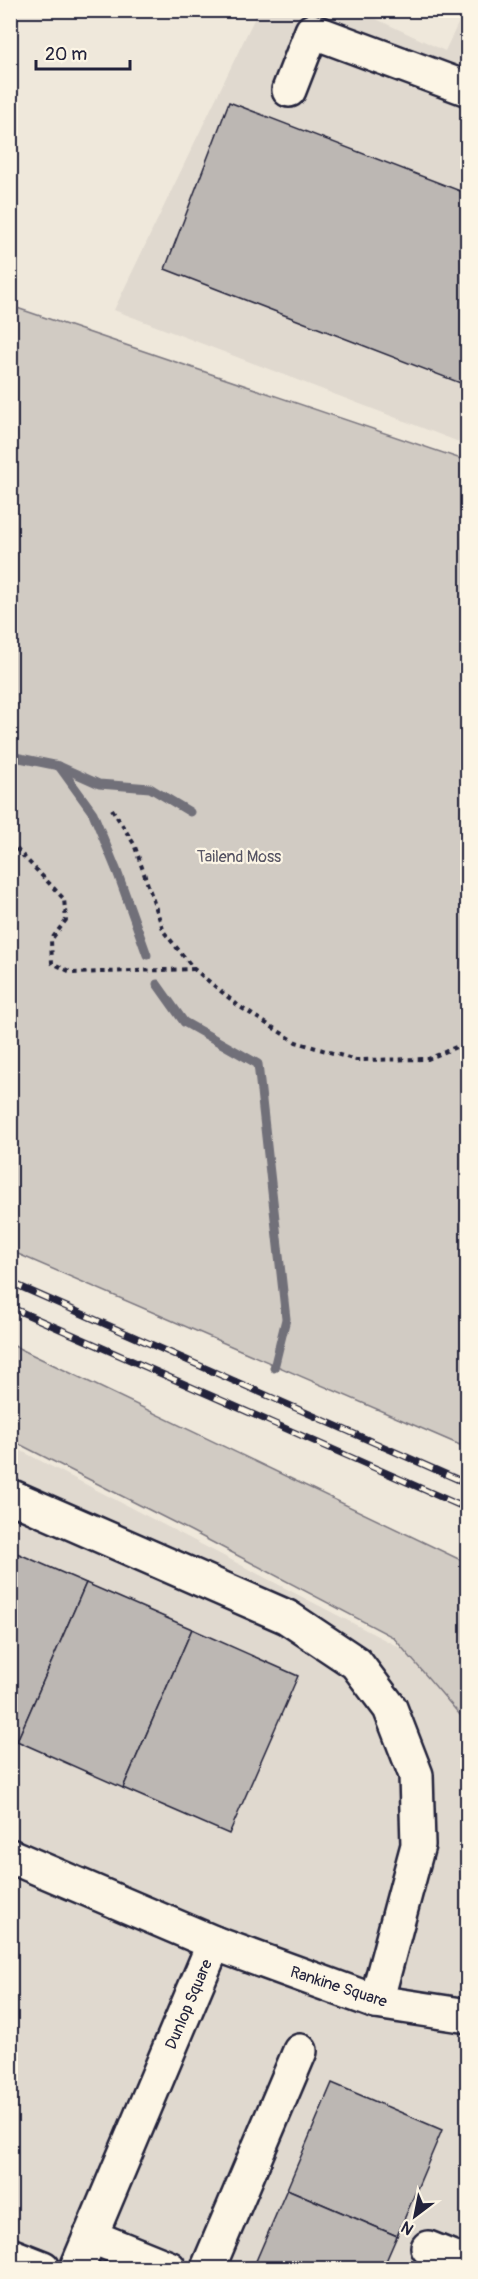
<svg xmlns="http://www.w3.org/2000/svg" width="478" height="2279" viewBox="0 0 478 2279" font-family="Pangolin,sans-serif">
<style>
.built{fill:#e0d9cf}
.green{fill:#d1cbc3;stroke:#7a767f;stroke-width:1.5}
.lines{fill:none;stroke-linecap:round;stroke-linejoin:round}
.stream{stroke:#716f79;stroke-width:9}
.building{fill:#bcb7b3;stroke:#22223b;stroke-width:1.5}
.minor-casing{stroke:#22223b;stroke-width:38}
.path{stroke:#22223b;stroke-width:4;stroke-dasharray:4.5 4.5;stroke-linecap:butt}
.minor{stroke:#fcf5e5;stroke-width:33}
.rail-casing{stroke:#22223b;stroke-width:7}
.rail{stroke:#fcf5e5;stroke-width:4.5;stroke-dasharray:14;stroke-linecap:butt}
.labels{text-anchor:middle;stroke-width:4.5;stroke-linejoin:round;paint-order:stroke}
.park-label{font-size:16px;fill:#575564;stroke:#fcf5e5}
.street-label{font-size:16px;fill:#22223b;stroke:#fcf5e5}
</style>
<rect width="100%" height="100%" fill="#efe8db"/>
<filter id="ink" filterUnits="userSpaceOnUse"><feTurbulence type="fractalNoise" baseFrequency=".0167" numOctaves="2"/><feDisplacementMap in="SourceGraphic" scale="12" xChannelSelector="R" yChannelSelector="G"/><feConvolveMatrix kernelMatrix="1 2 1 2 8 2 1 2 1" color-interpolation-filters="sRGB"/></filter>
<g filter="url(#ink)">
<!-- built -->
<g class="built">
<path d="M258 11H359L445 51 464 11H467V445L114 310Z"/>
<path d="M10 1445 466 1682 467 2268H11Z"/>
</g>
<!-- green -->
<g class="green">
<path d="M11 306 467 461V1448L11 1251Z"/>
<path d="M10 1344 467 1563V1723L393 1637 191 1531 11 1440Z"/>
</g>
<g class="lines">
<!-- stream -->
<g class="stream">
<path d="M10 756 59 766 99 784 150 788 190 812"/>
<path d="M59 766 93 813 118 874 147 955"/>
<path d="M157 984 184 1022 258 1064 286 1319 274 1368"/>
</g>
</g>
<!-- building -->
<g class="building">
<path d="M229 102 468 194V386L165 269Z"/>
<path d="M10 1550 86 1583 17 1741 10 1738Z"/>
<path d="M86 1583 192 1629 123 1788 17 1741Z"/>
<path d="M192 1629 298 1676 229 1834 123 1788Z"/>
<path d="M332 2083 442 2130 397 2236 287 2189Z"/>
<path d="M287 2189 397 2236 383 2268H253Z"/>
</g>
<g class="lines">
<defs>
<g id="minor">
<path d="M289 90 312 31 468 89"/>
<path d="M10 1496 287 1617 356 1663 390 1708 416 1775 418 1845 376 2002"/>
<path d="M10 1856 214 1943 376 2002 468 2016"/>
<path d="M90 2236 169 2268"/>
<path d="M428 2248 468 2264"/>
<path d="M10 2255 43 2268"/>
<path d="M77 2268 214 1943"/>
<path d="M208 2268 300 2051"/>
</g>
</defs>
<!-- minor casing -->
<use href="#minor" class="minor-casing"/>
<!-- path -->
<g class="path">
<path d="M112 809 134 844 164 932 194 969 240 1007 296 1042 356 1060 428 1059 468 1042"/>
<path d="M10 842 64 899 66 920 51 940 52 963 73 973 194 969"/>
</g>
<!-- minor -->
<use href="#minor" class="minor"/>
<defs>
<g id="rail">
<path d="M10 1282 468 1484"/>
<path d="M10 1307 468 1509"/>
</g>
</defs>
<!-- rail casing -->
<use href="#rail" class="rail-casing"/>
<!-- rail -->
<use href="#rail" class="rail"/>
</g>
</g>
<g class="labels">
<!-- park labels -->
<g class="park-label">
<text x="239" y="862">Tailend Moss</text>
</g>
<!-- street labels -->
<g class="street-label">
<text transform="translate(339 1986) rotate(18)" y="6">Rankine Square</text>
<text transform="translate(188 2004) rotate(-67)" y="6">Dunlop Square</text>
</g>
</g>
<!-- margin -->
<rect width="478" height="2279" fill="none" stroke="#fcf5e5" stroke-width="36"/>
<rect x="18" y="18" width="442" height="2243" fill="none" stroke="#22223b" stroke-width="2" filter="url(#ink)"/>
<!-- north arrow -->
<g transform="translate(415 2216) rotate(212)" stroke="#fcf5e5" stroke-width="4.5" paint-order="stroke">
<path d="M0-4.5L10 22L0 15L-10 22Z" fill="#22223b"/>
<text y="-9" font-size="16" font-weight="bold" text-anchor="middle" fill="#22223b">N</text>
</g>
<!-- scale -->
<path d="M36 60v9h94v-9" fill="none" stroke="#22223b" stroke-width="3"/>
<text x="45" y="60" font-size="18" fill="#22223b" stroke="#fcf5e5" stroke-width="4.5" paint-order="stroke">20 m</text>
</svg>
